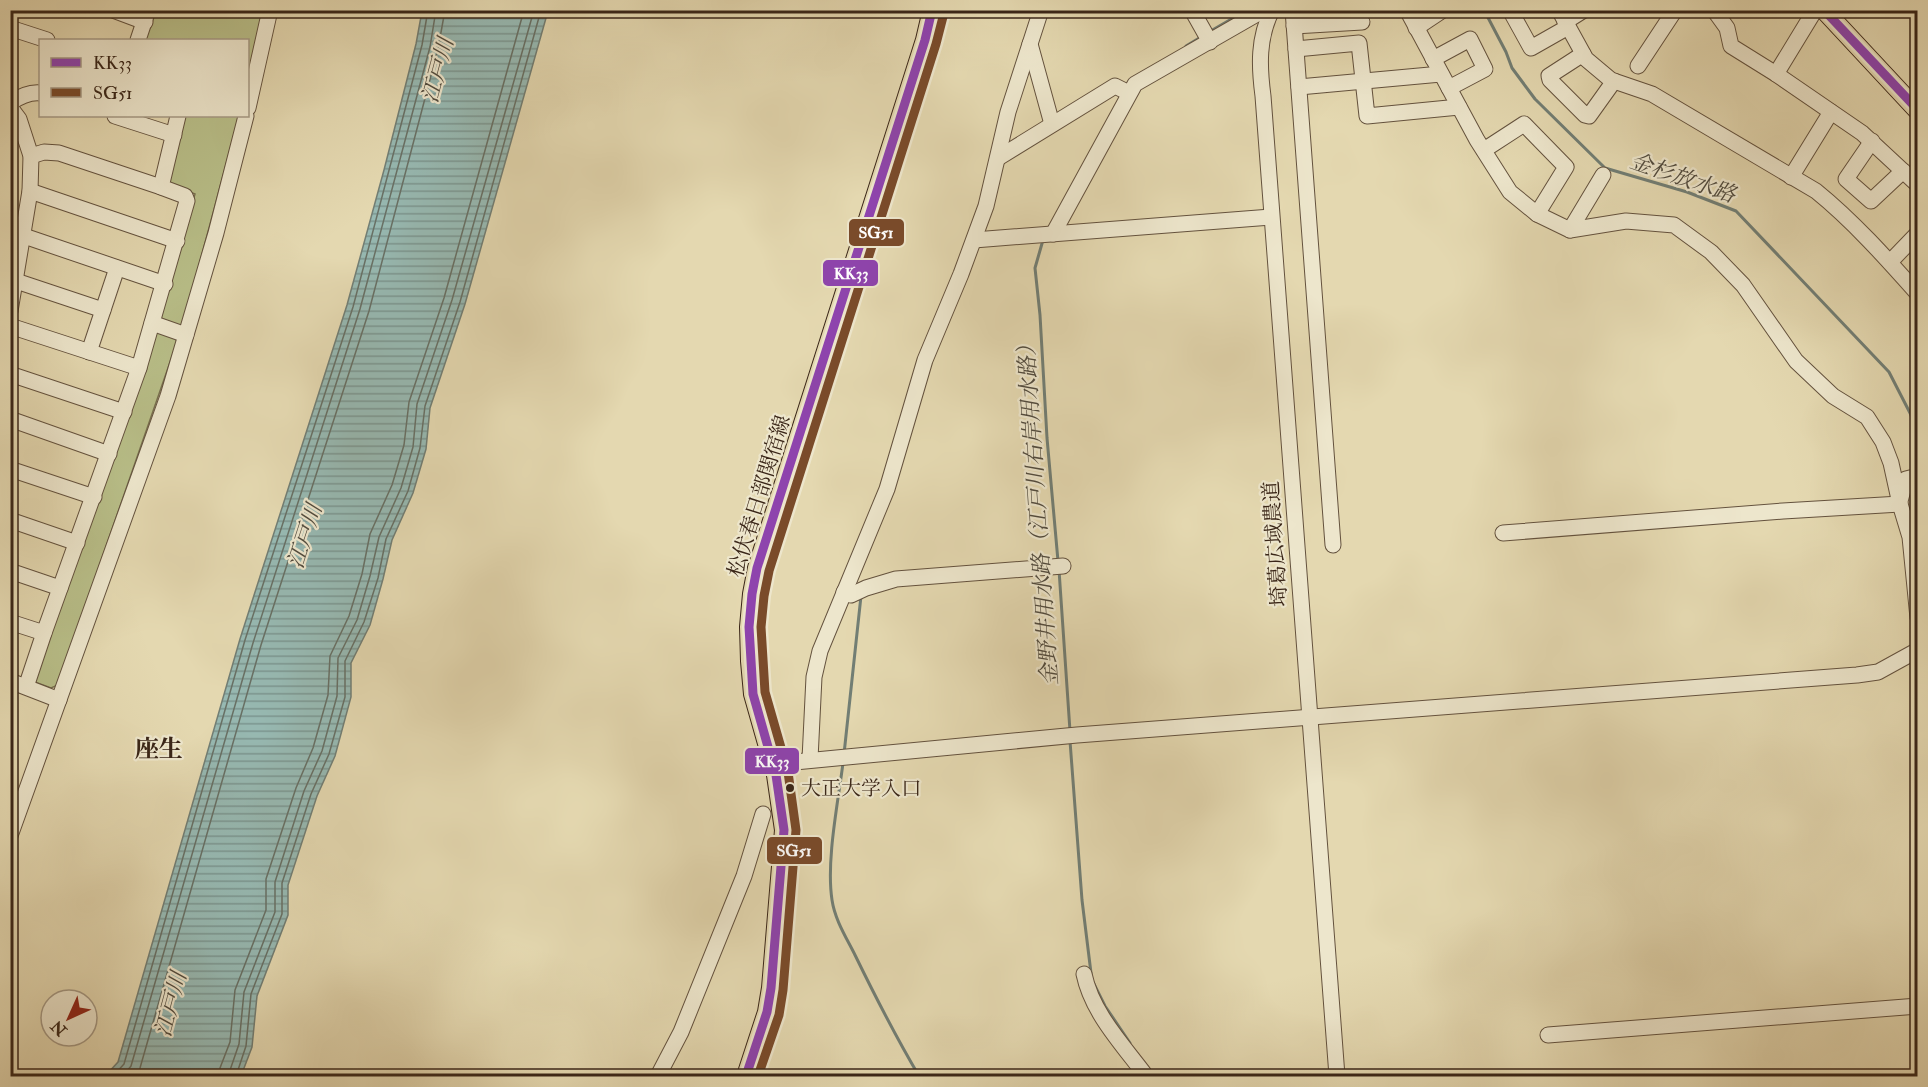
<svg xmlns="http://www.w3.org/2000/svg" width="1928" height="1087" viewBox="0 0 1928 1087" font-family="'IM FELL Double Pica','Noto Serif JP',serif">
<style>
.green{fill:#b8be88;stroke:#797250;stroke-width:1.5}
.water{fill:url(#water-rules);stroke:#727e74;stroke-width:1.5}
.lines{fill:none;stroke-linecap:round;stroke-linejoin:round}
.shore{stroke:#687065;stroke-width:1.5}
.stream{stroke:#727e74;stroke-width:3}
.minor-casing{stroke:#64523e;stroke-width:17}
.major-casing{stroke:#3a2618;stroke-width:20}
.minor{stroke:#ede6cc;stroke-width:15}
.major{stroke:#e4d8b0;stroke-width:18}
.bus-1-casing{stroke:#ede6cc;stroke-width:14}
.bus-2-casing{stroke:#ede6cc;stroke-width:14}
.bus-1{stroke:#8e44ad;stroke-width:9}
.bus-2{stroke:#7a4b2a;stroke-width:9}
.bus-dot{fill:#3a2618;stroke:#ede6cc;stroke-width:2}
.labels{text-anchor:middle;stroke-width:4.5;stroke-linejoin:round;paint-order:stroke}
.bus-label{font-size:20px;fill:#3a2618;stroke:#ede6cc;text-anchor:start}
.street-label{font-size:21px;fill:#3a2618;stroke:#ede6cc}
.water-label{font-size:22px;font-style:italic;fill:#514b3e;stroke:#ede6cc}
.quarter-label{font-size:24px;font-weight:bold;fill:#3a2618;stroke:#ede6cc}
.line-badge{stroke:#ede6cc;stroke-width:2}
.badge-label{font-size:16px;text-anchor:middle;font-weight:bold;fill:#fff}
</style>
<defs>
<pattern id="water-rules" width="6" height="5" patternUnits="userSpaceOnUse" patternTransform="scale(1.5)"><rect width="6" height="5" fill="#97b9b2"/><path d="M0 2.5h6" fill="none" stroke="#7c9690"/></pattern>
</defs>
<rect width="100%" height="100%" fill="#e4d8b0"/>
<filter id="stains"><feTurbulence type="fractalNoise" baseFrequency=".00333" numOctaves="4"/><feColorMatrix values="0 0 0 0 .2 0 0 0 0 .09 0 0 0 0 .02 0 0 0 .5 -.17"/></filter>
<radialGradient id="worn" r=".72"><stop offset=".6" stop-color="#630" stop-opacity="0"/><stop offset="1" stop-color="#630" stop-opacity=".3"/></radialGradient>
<!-- green -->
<g class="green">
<path d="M152 11H263L248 84V40H142Z"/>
<path d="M184 116H239L183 325 176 328 158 317 195 194 168 184Z"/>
<path d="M159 331 175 337 177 342 58 685 51 688 32 681 154 332Z"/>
</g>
<!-- water -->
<path class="water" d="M422 11H548L465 304 430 408 426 449 413 493 392 540 383 579 370 625 351 663V697L335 756 317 796 288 885V915L257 996 252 1047 241 1076H107L108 1073 118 1062 240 639 347 305 384 170 416 44Z"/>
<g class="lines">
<!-- shore -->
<g class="shore">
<path d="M113 1076 124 1064 245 640 353 307 422 45 428 10"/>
<path d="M123 1076 131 1066 253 643 360 309 430 47 436 10"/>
<path d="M136 1076 140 1068 261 645 369 311 438 49 445 10"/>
<path d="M219 1076 220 1068 230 1042 235 990 266 910V879L296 788 313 748 328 695 330 656 349 616 362 574 370 534 392 485 404 445 409 402 444 298 524 10"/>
<path d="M228 1076 239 1044 244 992 275 912V882L304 791 322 751 337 696 338 658 357 620 370 576 379 537 401 488 413 447 417 404 452 300 534 10"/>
<path d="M236 1076 246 1046 251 994 282 914V883L311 794 329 754 345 697V661L364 622 378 578 386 539 408 491 420 448 425 406 460 302 541 10"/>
</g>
<!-- stream -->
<g class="stream">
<path d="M1484 10 1506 52 1512 68 1535 99 1605 168 1687 192 1736 211 1889 372 1910 413 1918 433"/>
<path d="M1209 32 1247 10"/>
<path d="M1186 46 1201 37"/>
<path d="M1043 240 1035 268 1040 315 1047 438 1058 561"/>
<path d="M1059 570 1070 731"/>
<path d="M1070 741 1082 900 1091 973"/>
<path d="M844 754 861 596"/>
<path d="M843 763C838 803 826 861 832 900 835 920 846 937 855 955 875 996 896 1037 919 1076"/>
<path d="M1093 982 1105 1006 1130 1043"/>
</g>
<defs>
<g id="minor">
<path d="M113 10 145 22"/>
<path d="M1192 10 1210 42"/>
<path d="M1272 10C1258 38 1259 66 1263 96L1337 1076"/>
<path d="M1293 10 1333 545"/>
<path d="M1407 10 1477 140 1510 192 1537 214 1570 230 1626 221 1674 225 1711 252 1743 285 1796 361 1833 396 1867 417 1883 442 1891 463 1900 504 1910 537 1918 618"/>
<path d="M1510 10 1531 48 1568 27"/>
<path d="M1559 10 1586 59 1611 80 1652 94 1816 191C1853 221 1886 258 1918 294"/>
<path d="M1714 10 1727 28 1731 46 1776 74 1862 133 1918 185"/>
<path d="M1565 22 1584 10"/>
<path d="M1294 26 1362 22"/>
<path d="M10 28 47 40"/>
<path d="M1416 28 1443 10"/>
<path d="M138 40 148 10"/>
<path d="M1030 44 1052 124"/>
<path d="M1296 49 1359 43 1367 116 1459 107"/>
<path d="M1583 54 1549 76 1550 80 1585 115 1589 116 1614 81"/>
<path d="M1433 59 1470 39 1485 69 1449 88"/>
<path d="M1638 66 1675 10"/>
<path d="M1776 74 1815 10"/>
<path d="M1299 87 1441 74"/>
<path d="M10 103C19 97 30 92 40 93"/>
<path d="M10 107 19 119 31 156 30 191 10 311"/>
<path d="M248 108 270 10"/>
<path d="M115 116 174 135"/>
<path d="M1872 141 1846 179 1871 201 1903 171"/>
<path d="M1484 150 1524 124 1566 167 1537 214"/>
<path d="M31 156 44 152 59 153 161 187"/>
<path d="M998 158 1115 86 1129 93"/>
<path d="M1791 177 1831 112"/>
<path d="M30 191 177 241"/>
<path d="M1570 230 1603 175"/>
<path d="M1053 234 1135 84 1264 10"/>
<path d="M24 236 165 284"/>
<path d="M974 240 1271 217"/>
<path d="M1890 262 1918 233"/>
<path d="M16 281 103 310"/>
<path d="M152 323 186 335"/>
<path d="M10 326 139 368"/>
<path d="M89 352 117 268"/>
<path d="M10 374 124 412"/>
<path d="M10 419 109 454"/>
<path d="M10 469 94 497"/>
<path d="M1900 501 1906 479 1918 476"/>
<path d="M10 520 77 543"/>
<path d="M1503 533 1783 511 1900 504"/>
<path d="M10 571 60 588"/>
<path d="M844 592 851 595 866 588 896 579 1063 566"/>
<path d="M10 622 44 633 139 368 187 201 185 196 161 187 178 116"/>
<path d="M10 681 59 700"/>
<path d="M28 681 44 633"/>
<path d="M810 759 814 677 820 651 887 489 925 360 961 274 986 206 1008 112 1041 10"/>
<path d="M774 764 1077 735 1857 675 1878 672 1918 650"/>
<path d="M10 836 168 396 216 233 246 116"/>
<path d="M1084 974C1092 1013 1123 1045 1146 1076"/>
<path d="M1548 1035 1918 1006"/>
<path d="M658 1076 681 1032 744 876 763 814"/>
</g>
<g id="major">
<path d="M1824 10 1918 111"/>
<path d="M746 1076 767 1012 771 988 784 830 776 775 753 694 750 661 749 627 752 594 757 568 925 40 932 10"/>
</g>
</defs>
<!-- minor casing -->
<use href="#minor" class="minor-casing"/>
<!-- major casing -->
<use href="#major" class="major-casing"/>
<!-- minor -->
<use href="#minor" class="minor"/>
<!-- major -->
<use href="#major" class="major"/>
<defs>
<g id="bus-1">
<path d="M1824 10 1918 110"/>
<path d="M746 1076 767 1012 771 988 784 830 776 775 753 694 749 627 752 594 757 568 925 40 932 10"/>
</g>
<path id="bus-2" d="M758 1076 779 1015 783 990 796 830 788 772 765 692 761 627 764 596 769 571 936 44 944 13"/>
</defs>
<!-- bus-1 casing -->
<use href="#bus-1" class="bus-1-casing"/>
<!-- bus-2 casing -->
<use href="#bus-2" class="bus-2-casing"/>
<!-- bus-1 -->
<use href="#bus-1" class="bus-1"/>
<!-- bus-2 -->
<use href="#bus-2" class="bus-2"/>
</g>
<!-- markers -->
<circle class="bus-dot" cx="790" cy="788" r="5"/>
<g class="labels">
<!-- bus labels -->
<g class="bus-label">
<text x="801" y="795">大正大学入口</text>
</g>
<!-- street labels -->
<g class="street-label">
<text transform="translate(759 496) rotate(-73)" y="7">松伏春日部関宿線</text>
<text transform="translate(1275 544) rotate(-94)" y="7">埼葛広域農道</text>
</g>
<!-- water labels -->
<g class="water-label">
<text transform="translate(437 70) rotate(-75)" y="8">江戸川</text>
<text transform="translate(1683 177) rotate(19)" y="8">金杉放水路</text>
<text transform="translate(1037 510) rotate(-94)" y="8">金野井用水路（江戸川右岸用水路）</text>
<text transform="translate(304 536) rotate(-72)" y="8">江戸川</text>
<text transform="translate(170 1004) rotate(-75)" y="8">江戸川</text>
</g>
<!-- quarter labels -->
<g class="quarter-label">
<text x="159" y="757">座生</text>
</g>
</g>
<g class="line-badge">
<rect x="848" y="218" width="57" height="29" rx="6" fill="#7a4b2a"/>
<rect x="822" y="259" width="57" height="28" rx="6" fill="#8e44ad"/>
<rect x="744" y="747" width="56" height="28" rx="6" fill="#8e44ad"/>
<rect x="766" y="836" width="57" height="29" rx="6" fill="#7a4b2a"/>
</g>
<g class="badge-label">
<text x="876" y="238">SG51</text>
<text x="851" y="279">KK33</text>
<text x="772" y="767">KK33</text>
<text x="794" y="856">SG51</text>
</g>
<!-- margin -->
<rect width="1928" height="1087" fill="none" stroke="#e4d8b0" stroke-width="36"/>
<rect x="12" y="12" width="1904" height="1063" fill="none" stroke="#3a2618" stroke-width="3"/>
<rect x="18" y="18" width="1892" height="1051" fill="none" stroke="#3a2618" stroke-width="1.5"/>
<!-- legend -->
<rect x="39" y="39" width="210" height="78" fill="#ede6cc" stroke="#a59984" stroke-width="1.5"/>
<rect x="51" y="58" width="30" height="9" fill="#8e44ad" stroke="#a59984" stroke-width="1.5"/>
<text x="93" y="69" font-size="18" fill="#3a2618">KK33</text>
<rect x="51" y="88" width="30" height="9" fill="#7a4b2a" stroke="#a59984" stroke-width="1.5"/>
<text x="93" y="99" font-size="18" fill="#3a2618">SG51</text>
<!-- north arrow -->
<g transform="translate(69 1018) rotate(225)"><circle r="28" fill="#ede6cc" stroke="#a59984" stroke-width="1.5"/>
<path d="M0-4.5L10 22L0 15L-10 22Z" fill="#8f2418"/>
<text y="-9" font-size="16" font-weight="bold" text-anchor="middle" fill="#3a2618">N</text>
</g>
<rect width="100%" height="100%" filter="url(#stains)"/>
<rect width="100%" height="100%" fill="url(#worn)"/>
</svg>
